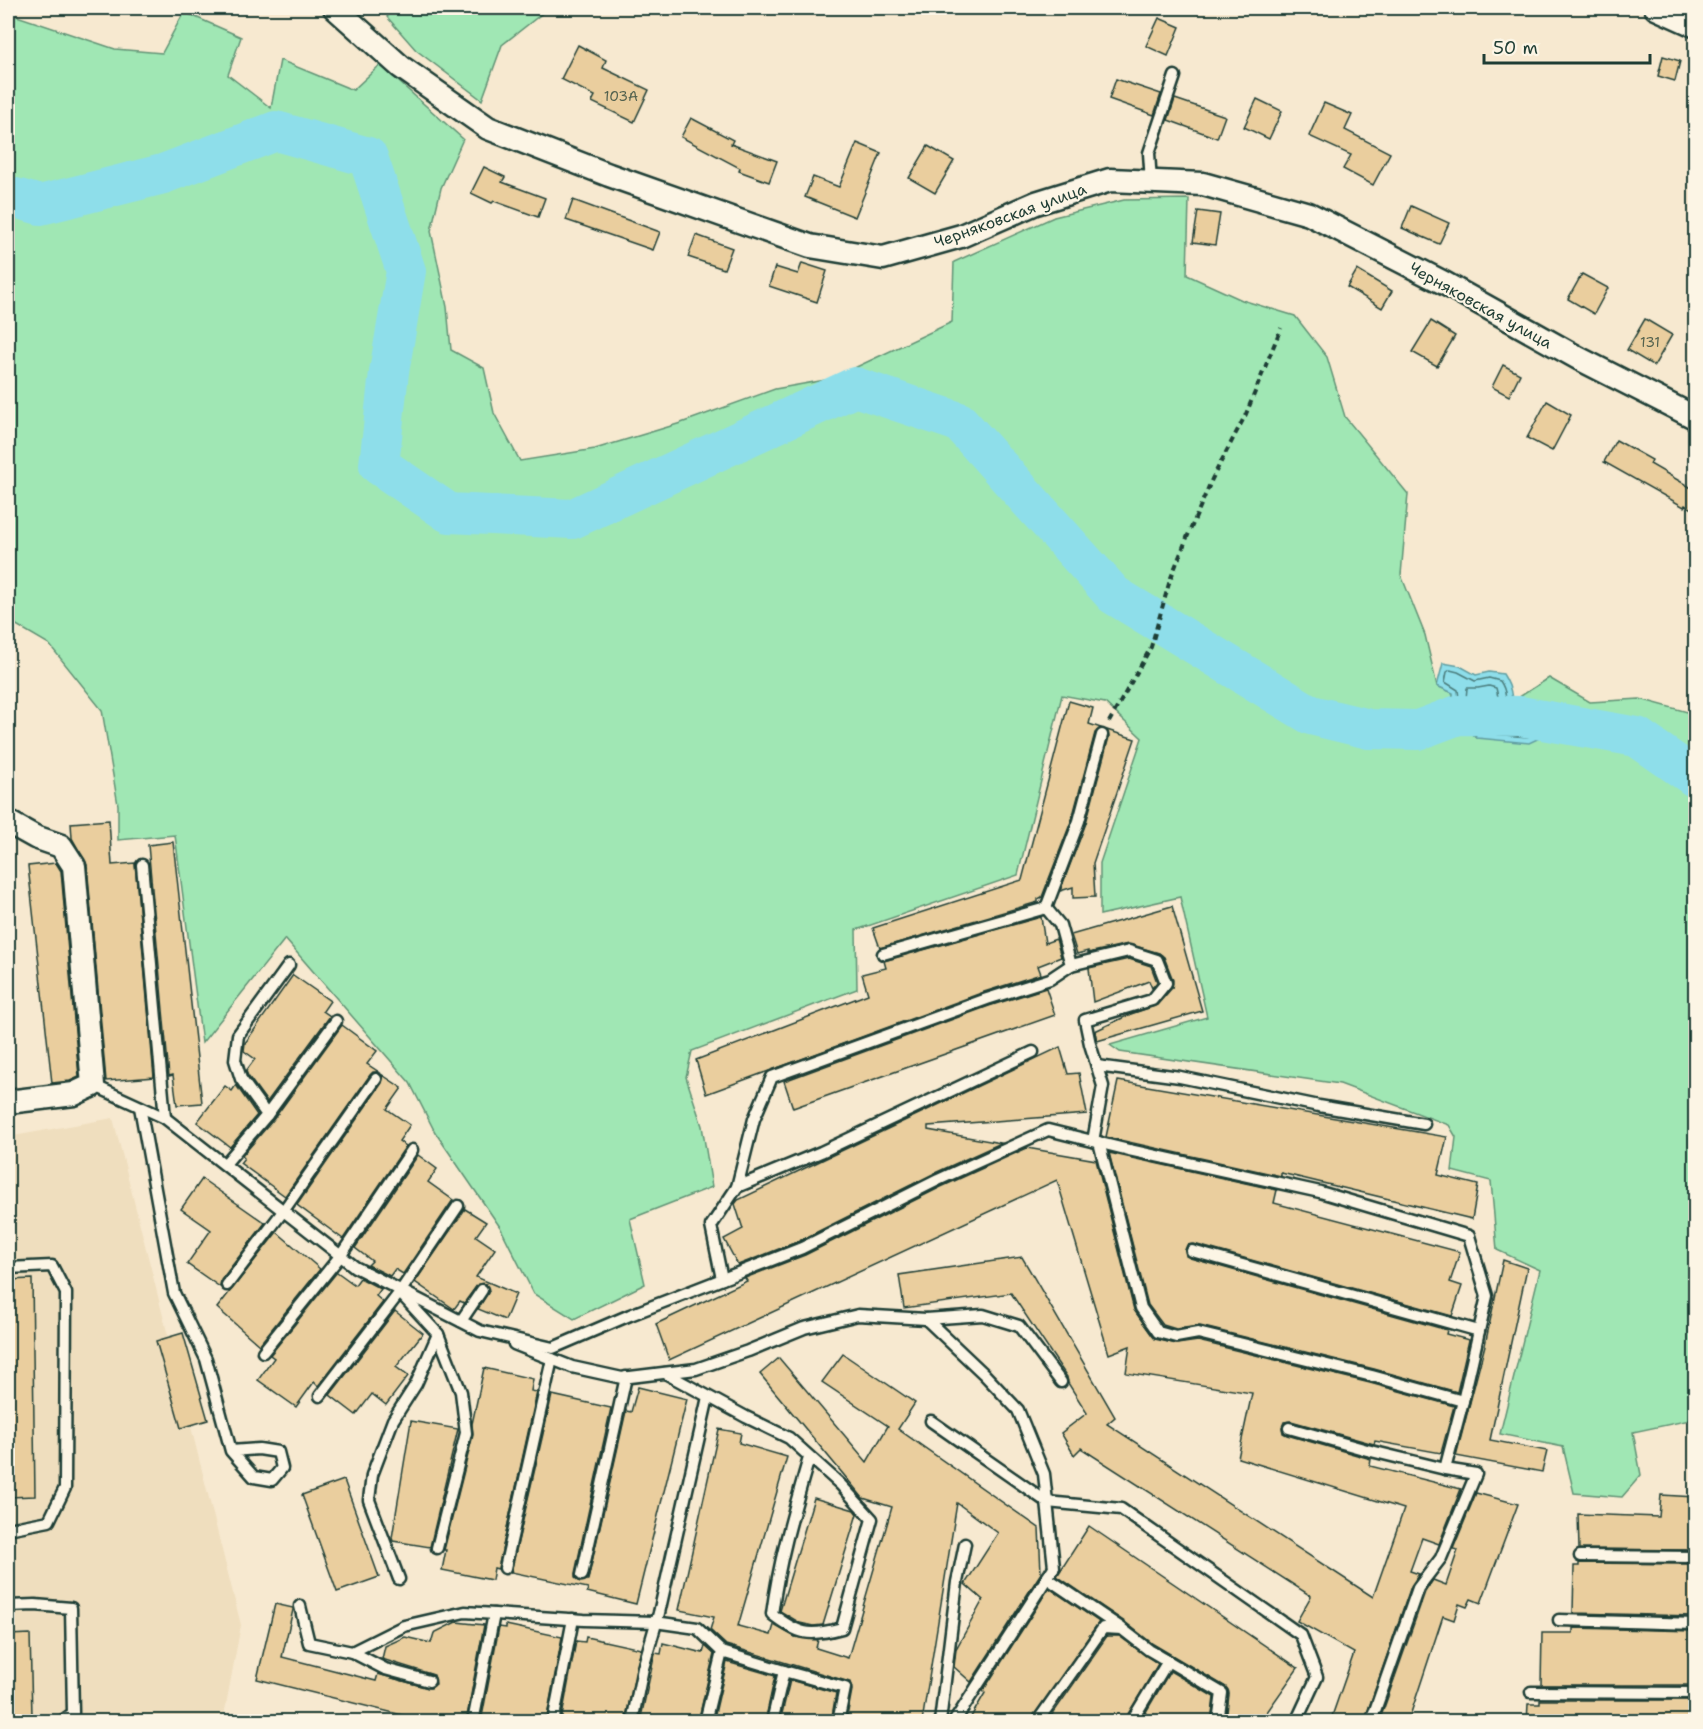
<svg xmlns="http://www.w3.org/2000/svg" width="1703" height="1729" viewBox="0 0 1703 1729" font-family="'Shantell Sans',sans-serif">
<style>
.built{fill:#efdebe}
.green{fill:#a0e7b4;stroke:#609274;stroke-width:1.5}
.water{fill:#8edeea;stroke:#629ea1;stroke-width:1.5}
.lines{fill:none;stroke-linecap:round;stroke-linejoin:round}
.shore{stroke:#4b7d7d;stroke-width:1.5}
.river{stroke:#8edeea;stroke-width:40}
.building{fill:#eace9e;stroke:#1f3d34;stroke-width:1.5}
.service-casing{stroke:#1f3d34;stroke-width:15}
.minor-casing{stroke:#1f3d34;stroke-width:27}
.path{stroke:#1f3d34;stroke-width:4;stroke-dasharray:6 4.5;stroke-linecap:butt}
.service{stroke:#fcf5e5;stroke-width:10}
.minor{stroke:#fcf5e5;stroke-width:22}
.labels{text-anchor:middle;stroke-width:4.5;stroke-linejoin:round;paint-order:stroke}
.number-label{font-size:14px;fill:#52614e}
.street-label{font-size:16px;fill:#1f3d34;stroke:#fcf5e5}
</style>
<rect width="100%" height="100%" fill="#f7e9d0"/>
<filter id="ink" filterUnits="userSpaceOnUse"><feTurbulence type="fractalNoise" baseFrequency=".0167" numOctaves="2"/><feDisplacementMap in="SourceGraphic" scale="12" xChannelSelector="R" yChannelSelector="G"/><feConvolveMatrix kernelMatrix="1 2 1 2 8 2 1 2 1" color-interpolation-filters="sRGB"/></filter>
<g filter="url(#ink)">
<!-- built -->
<path class="built" d="M113 1118 241 1625 223 1721 8 1722V1137Z"/>
<!-- green -->
<g class="green">
<path d="M393 8H549L502 45 482 100 416 50 387 17Z"/>
<path d="M184 12 241 37 228 75 271 108 280 60 353 90 380 65 463 139 441 188 431 231 447 307 451 350 484 368 494 413 520 461 595 449 681 423 775 389 831 379 952 322 954 262 1054 217 1124 200 1189 199 1187 275 1242 300 1295 316 1327 357 1345 417 1408 494 1401 575 1425 635 1437 686 1453 693C1454 717 1460 723 1477 738L1509 722 1513 701 1549 678 1590 702 1640 699 1695 714V1419L1633 1432 1641 1475 1622 1497 1574 1493 1563 1447 1500 1434 1540 1270 1497 1250 1491 1181 1452 1171 1456 1137 1449 1125 1340 1084 1120 1052 1110 1045 1207 1017 1180 897 1100 915V863L1142 738 1105 703 1062 695 1018 875 856 930 857 989 692 1051 686 1077 702 1126 712 1187 630 1219 645 1284 574 1319 534 1294 500 1227 435 1132 410 1083 285 939 202 1043 175 835 118 840V805L102 710 49 644 8 620V13L115 49 162 53Z"/>
</g>
<!-- water -->
<path class="water" d="M1443 663 1460 666 1476 675 1489 672 1503 674C1515 693 1512 702 1509 722L1528 718 1553 717 1559 729 1529 743 1477 738 1461 723 1454 709 1453 693 1437 686Z"/>
<g class="lines">
<!-- shore -->
<g class="shore">
<path d="M1450 670 1458 672 1475 681 1489 678 1500 681C1509 694 1505 706 1504 721L1507 727 1544 723 1546 728 1528 737 1480 733 1465 719 1460 707 1458 690 1445 682 1447 672Z"/>
<path d="M1489 686 1496 688 1499 701 1496 724 1494 726C1472 725 1464 707 1467 688H1478Z"/>
</g>
<!-- river -->
<path class="river" d="M8 196 40 205 163 174 276 131 368 157 406 271 389 372 379 465 449 513 572 519 855 387 959 422 1114 595 1311 715 1369 729 1418 730 1458 715 1520 716 1637 737 1696 778"/>
</g>
<!-- building -->
<g class="building">
<path d="M1159 18 1180 27 1168 56 1146 46Z"/>
<path d="M578 45 606 60 603 68 649 90 634 122 592 102 595 96 561 79Z"/>
<path d="M1663 56 1680 61 1675 81 1658 76Z"/>
<path d="M1116 79 1161 94 1154 115 1109 99Z"/>
<path d="M1175 99 1225 116 1217 138 1168 120Z"/>
<path d="M1257 99 1282 111 1269 139 1244 127Z"/>
<path d="M1324 103 1352 115 1345 130 1390 153 1373 185 1343 169 1351 155 1309 136Z"/>
<path d="M691 118 733 140 731 144 777 161 769 182 739 171 740 168 681 137Z"/>
<path d="M857 143 881 153 855 217 805 197 813 177 839 187Z"/>
<path d="M928 146 954 161 935 193 909 178Z"/>
<path d="M484 167 505 177 502 182 545 198 538 217 494 201 492 203 471 193Z"/>
<path d="M573 200 660 232 653 250 566 220Z"/>
<path d="M1411 206 1449 223 1439 244 1402 228Z"/>
<path d="M1198 211 1220 214 1215 245 1193 242Z"/>
<path d="M696 235 732 248 724 269 688 257Z"/>
<path d="M802 263 827 271 817 302 769 286 775 267 798 274Z"/>
<path d="M1357 270 1392 291 1382 308 1347 287Z"/>
<path d="M1582 274 1608 288 1594 314 1568 299Z"/>
<path d="M1645 319 1672 335 1654 366 1627 350Z"/>
<path d="M1431 321 1455 336 1437 366 1412 352Z"/>
<path d="M1503 365 1520 374 1509 396 1492 387Z"/>
<path d="M1547 401 1571 415 1552 451 1527 438Z"/>
<path d="M1616 440 1652 460 1650 464 1695 490V510L1685 505 1684 507 1604 462Z"/>
<path d="M1069 701 1093 708 1089 724 1101 728 1095 733 1072 819 1042 897 1038 899V902L880 948 873 928 1022 880Z"/>
<path d="M1107 730 1135 739 1093 863 1095 897 1073 898V887L1060 891 1086 823 1109 737Z"/>
<path d="M109 820 112 865 135 863 154 1077 106 1081 87 865 72 838 71 823Z"/>
<path d="M173 842 202 1103 177 1105 173 1075 169 1076 148 845Z"/>
<path d="M56 863 61 871 79 1077 70 1081 52 1083 28 866Z"/>
<path d="M1172 906 1202 1011 1097 1041 1095 1031 1131 1014 1157 1005 1172 988 1173 980 1164 957 1159 953 1128 944 1088 953V951L1077 954 1071 935Z"/>
<path d="M1041 917 1045 943 1056 939 1061 957 1038 966 1041 974 984 992 706 1094 696 1060 868 994 862 974 886 968 884 961Z"/>
<path d="M1129 959 1151 966 1157 982 1152 988 1149 981 1093 1002 1089 968Z"/>
<path d="M293 975 330 1001 323 1011 330 1016 267 1102 248 1076 246 1071 255 1059 244 1051 245 1043Z"/>
<path d="M1046 988 1055 1015 793 1108 784 1081 989 1006Z"/>
<path d="M342 1025 377 1051 367 1064 379 1072H373L370 1075 285 1196 240 1163 244 1158 242 1156 273 1120Z"/>
<path d="M1060 1047 1068 1074 1079 1073 1087 1114 928 1126V1130L1001 1143 935 1173 799 1241 738 1265 724 1239 743 1229 735 1204 738 1200Z"/>
<path d="M381 1074 402 1088 387 1109 410 1125 399 1141 406 1146 343 1239 297 1205 382 1083 383 1079Z"/>
<path d="M1118 1081 1447 1137 1438 1175 1478 1185 1472 1219 1281 1173V1176L1106 1137Z"/>
<path d="M236 1085 257 1115 230 1147 197 1122 225 1086 232 1091Z"/>
<path d="M1027 1148 1096 1160 1134 1310 1155 1339 1177 1344 1198 1341 1370 1383 1454 1406 1441 1453 1375 1441 1374 1444 1291 1421 1284 1422 1282 1427 1283 1433 1287 1435 1371 1459 1370 1466 1461 1489 1439 1544 1422 1538 1410 1571 1419 1574 1411 1586 1364 1722H1330L1354 1653 1297 1621 1311 1596 1081 1448 1074 1455 1061 1433 1087 1413 1068 1383 1067 1377 1011 1293 904 1308 899 1275 1022 1257 1115 1417 1107 1424 1373 1597 1404 1509 1238 1458 1252 1393 1126 1373 1130 1346 1109 1354 1057 1180 669 1360 656 1324 747 1281 745 1278 805 1255 941 1187Z"/>
<path d="M1109 1153 1277 1190 1274 1203 1460 1252 1450 1282 1462 1286 1452 1316 1194 1244 1187 1245 1185 1250 1186 1256 1190 1258 1447 1330 1446 1334 1469 1340 1457 1392 1374 1369 1200 1326 1176 1329 1163 1325 1148 1305Z"/>
<path d="M418 1155 437 1169 428 1182 453 1200 403 1274 395 1269 390 1276 368 1265 372 1261 355 1248Z"/>
<path d="M202 1179 265 1223 221 1280 220 1287 187 1264 211 1230 181 1209Z"/>
<path d="M465 1209 486 1222 476 1236 495 1249 476 1277 516 1294 505 1320 478 1309 489 1291 486 1284H478L464 1303 460 1301 454 1309 415 1282Z"/>
<path d="M277 1232 320 1269 259 1345 217 1308Z"/>
<path d="M1503 1260 1527 1268 1490 1440 1547 1451 1542 1472 1456 1456 1485 1345Z"/>
<path d="M337 1272 355 1285 360 1278 381 1289 376 1296 383 1302 318 1386 314 1382 296 1407 258 1380 274 1358 270 1355Z"/>
<path d="M32 1279 35 1496 8 1497V1280Z"/>
<path d="M395 1311 423 1333 396 1367 408 1376 386 1405 372 1394 356 1415 330 1395Z"/>
<path d="M183 1333 208 1420 181 1428 156 1341Z"/>
<path d="M843 1354 915 1403 898 1429 1039 1528 1041 1573 971 1682 954 1667 956 1649 983 1600 965 1584 998 1533 957 1503 922 1722H846L852 1690 850 1682 726 1645 710 1630 714 1617 679 1610 719 1429 741 1433 739 1443 787 1457 738 1626 771 1635 774 1625 795 1637 818 1640 816 1648 848 1658 892 1507 863 1498 760 1374 779 1358 867 1462 888 1426 822 1382Z"/>
<path d="M484 1368 533 1379 531 1391 537 1392 498 1569 494 1568 492 1580 442 1570 446 1550H444L473 1435 472 1424Z"/>
<path d="M638 1387 687 1399 636 1604 587 1592 588 1588 511 1572 552 1395 611 1408 575 1573V1578L580 1582 588 1580 626 1411 631 1412Z"/>
<path d="M411 1421 458 1429 430 1547 393 1541 392 1538Z"/>
<path d="M344 1480 379 1577 337 1592 302 1495Z"/>
<path d="M1476 1493 1518 1504 1481 1603 1471 1599 1467 1607 1459 1604 1454 1620 1443 1616 1408 1722H1379L1425 1592 1433 1580 1446 1585 1458 1550 1453 1549Z"/>
<path d="M1661 1495 1695 1497V1550L1579 1549 1578 1514 1659 1517Z"/>
<path d="M814 1498 854 1510 857 1514 823 1625 813 1626 800 1623 780 1611Z"/>
<path d="M1089 1526 1298 1668 1260 1722H1226L1229 1694 1226 1687 1153 1644 1125 1622 1057 1576Z"/>
<path d="M1579 1563 1695 1564V1616L1573 1613 1574 1566H1579Z"/>
<path d="M1049 1588 1099 1622 1030 1722H968L985 1693 983 1691Z"/>
<path d="M275 1604 293 1608V1610L282 1657 376 1681 378 1674 428 1688H431L436 1684 434 1675 382 1659 385 1646 405 1637 431 1643 434 1633 456 1622 484 1625 466 1722H430L257 1679Z"/>
<path d="M506 1625 562 1637 546 1722H481L499 1627 506 1628Z"/>
<path d="M1573 1628 1695 1631V1685H1541L1542 1633H1573Z"/>
<path d="M30 1634 32 1716H8V1635Z"/>
<path d="M1107 1636H1119L1158 1664 1124 1722H1047Z"/>
<path d="M586 1637 641 1649 625 1722H561L576 1641 585 1642Z"/>
<path d="M663 1643 703 1653 705 1646 714 1654 698 1722H640L655 1653 661 1654Z"/>
<path d="M727 1662 775 1676 765 1722H713Z"/>
<path d="M1170 1671 1214 1697 1211 1722H1140Z"/>
<path d="M790 1680 836 1693 831 1722H780Z"/>
<path d="M1540 1700H1695V1722H1527L1528 1704H1540Z"/>
</g>
<g class="lines">
<defs>
<g id="service">
<path d="M1151 182 1149 153 1175 76"/>
<path d="M142 865 165 1118"/>
<path d="M1046 908 1079 821 1102 735"/>
<path d="M1071 965 1129 951 1157 960 1166 983 1152 1000 1085 1020 1090 1044 1103 1086 1093 1141"/>
<path d="M1097 1066 1180 1077 1319 1106 1424 1124"/>
<path d="M93 1085 165 1118 355 1267 480 1331 553 1348 630 1315 802 1248 938 1180 1048 1130 1129 1150 1320 1192 1469 1236 1487 1296 1463 1401 1445 1469 1367 1450 1289 1428"/>
<path d="M140 1107 174 1293 206 1359 231 1451 254 1477 272 1480 282 1468 278 1452 259 1449 231 1451"/>
<path d="M267 1115 336 1021"/>
<path d="M1099 1142 1141 1308 1158 1332 1176 1337 1198 1333 1372 1376 1463 1401"/>
<path d="M225 1164 267 1115 241 1079 235 1060 238 1035 289 965"/>
<path d="M737 1187 754 1119 772 1077 987 999 1050 979 1071 965 1060 925 1046 908 883 954"/>
<path d="M1192 1251 1479 1331"/>
<path d="M8 1268 52 1266 66 1293 65 1488 49 1521 8 1529"/>
<path d="M722 1279 711 1226 737 1187 821 1152 1033 1052"/>
<path d="M227 1285 284 1210 376 1079"/>
<path d="M926 1319 984 1374 1018 1410 1044 1474 1054 1567 954 1722"/>
<path d="M461 1321 482 1290"/>
<path d="M514 1344 572 1367 622 1378 696 1369 748 1351 804 1328 858 1315 926 1319 983 1315 1019 1326 1061 1382"/>
<path d="M263 1352 341 1255 412 1150"/>
<path d="M665 1373 746 1417 789 1438 840 1484 872 1519 842 1628C809 1637 799 1635 772 1614 779 1560 794 1510 809 1458"/>
<path d="M320 1396 400 1292 458 1206"/>
<path d="M931 1421 1047 1502 1121 1509 1301 1635 1317 1677 1296 1722"/>
<path d="M437 1548 466 1433 461 1392 438 1334"/>
<path d="M1580 1556 1696 1557"/>
<path d="M505 1568 552 1359"/>
<path d="M582 1575 626 1377"/>
<path d="M1047 1578 1121 1628"/>
<path d="M399 1579 369 1500 372 1475 393 1420 416 1384 438 1334 402 1295"/>
<path d="M8 1606 35 1605 71 1608 73 1713 61 1722"/>
<path d="M300 1606 309 1643 352 1652 404 1626 465 1612 584 1620 655 1622 697 1628 722 1652 705 1722"/>
<path d="M1559 1620 1696 1624"/>
<path d="M352 1652 385 1669 429 1681"/>
<path d="M722 1652 784 1671 772 1722"/>
<path d="M784 1671 845 1688 838 1722"/>
<path d="M1531 1692 1696 1693"/>
<path d="M473 1722 494 1614"/>
<path d="M553 1722 573 1619"/>
<path d="M632 1722 643 1668 659 1613 708 1397"/>
<path d="M940 1722 957 1582 965 1544"/>
<path d="M1037 1722 1103 1628 1122 1629 1149 1650 1222 1693 1218 1722"/>
<path d="M1131 1722 1168 1661"/>
<path d="M1371 1722 1418 1588 1441 1558 1476 1474 1445 1469"/>
</g>
<g id="minor">
<path d="M335 8 401 67 488 128 609 175 810 246 883 258 961 236 1036 203 1110 180 1203 184 1309 214 1444 283 1580 359 1696 418"/>
<path d="M1656 8 1696 26"/>
<path d="M8 822 35 837 61 846 74 866 93 1085 74 1094 8 1102"/>
</g>
</defs>
<!-- service casing -->
<use href="#service" class="service-casing"/>
<!-- minor casing -->
<use href="#minor" class="minor-casing"/>
<!-- path -->
<path class="path" d="M1109 722 1151 647 1170 580 1186 540 1212 479 1246 414 1281 328"/>
<!-- service -->
<use href="#service" class="service"/>
<!-- minor -->
<use href="#minor" class="minor"/>
</g>
</g>
<g class="labels">
<!-- number labels -->
<g class="number-label">
<text x="621" y="101">103А</text>
<text x="1650" y="347">131</text>
</g>
<!-- street labels -->
<g class="street-label">
<text transform="translate(1010 215) rotate(-20)" y="6">Черняковская улица</text>
<text transform="translate(1481 305) rotate(29)" y="6">Черняковская улица</text>
</g>
</g>
<!-- margin -->
<rect width="1703" height="1729" fill="none" stroke="#fcf5e5" stroke-width="30"/>
<rect x="15" y="15" width="1673" height="1699" fill="none" stroke="#1f3d34" stroke-width="2" filter="url(#ink)"/>
<!-- scale -->
<path d="M1484 54v9h166v-9" fill="none" stroke="#1f3d34" stroke-width="3"/>
<text x="1493" y="54" font-size="18" fill="#1f3d34" stroke="#fcf5e5" stroke-width="4.5" paint-order="stroke">50 m</text>
</svg>
